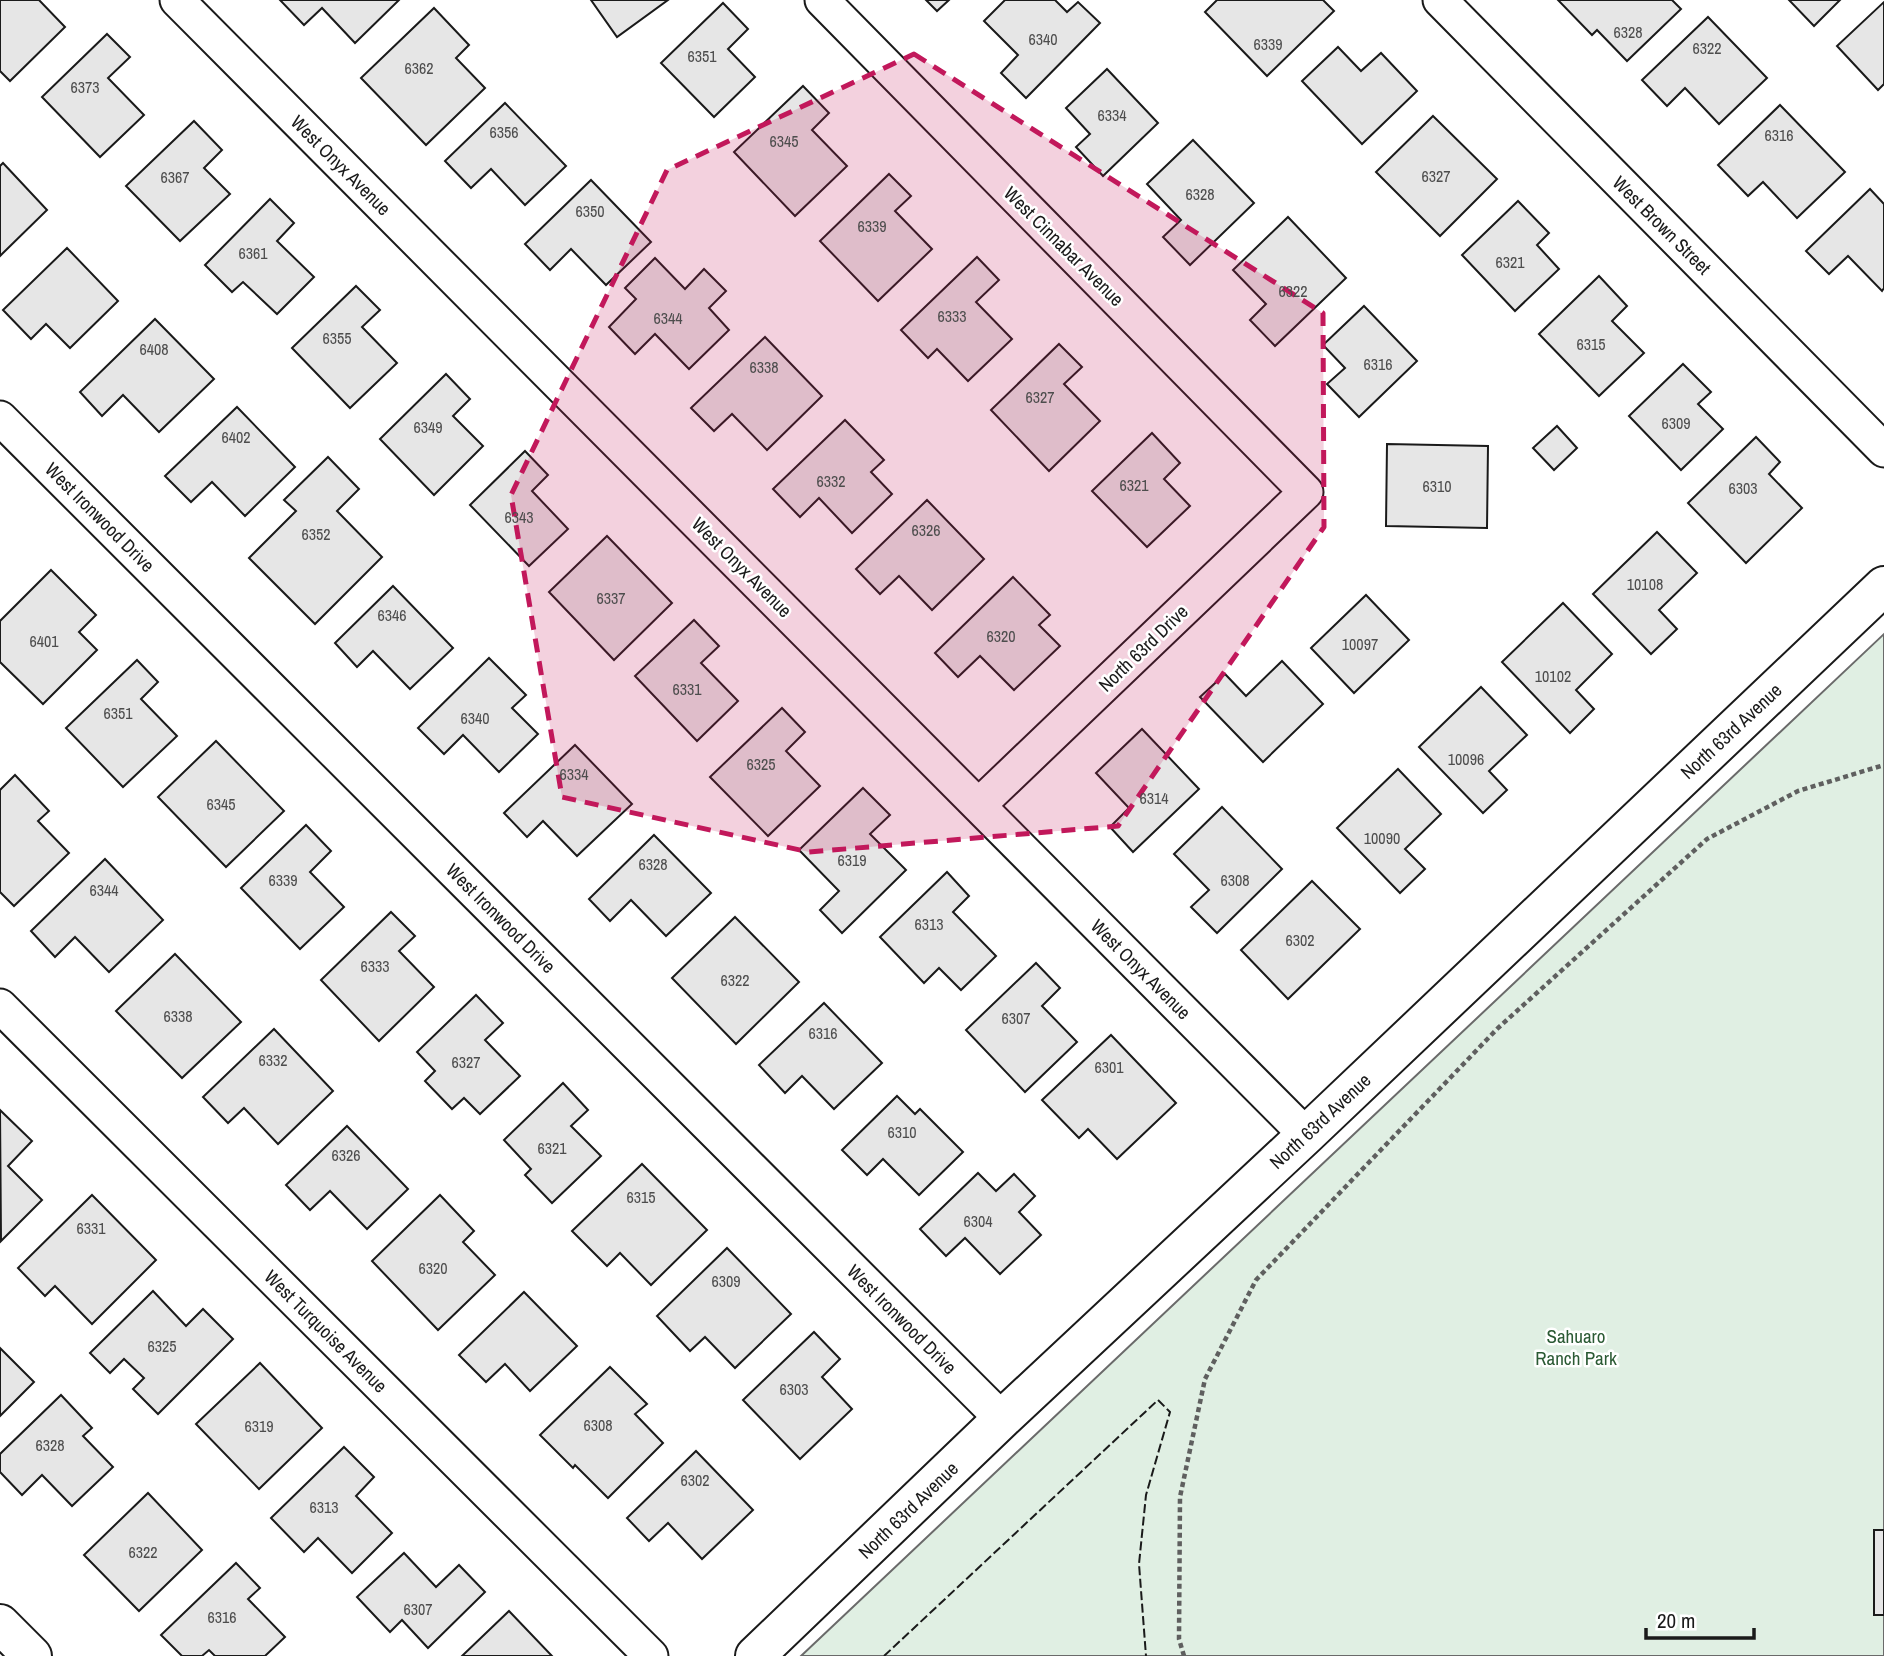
<svg xmlns="http://www.w3.org/2000/svg" width="1884" height="1656" viewBox="0 0 1884 1656" font-family="'Archivo Narrow',sans-serif">
<style>
.green{fill:#e0efe3;stroke:#6a6a6a;stroke-width:2}
.building{fill:#e6e6e6;stroke:#1a1a1a;stroke-width:2}
.lines{fill:none;stroke-linecap:round;stroke-linejoin:round}
.street-casing{stroke:#1a1a1a;stroke-width:37}
.secondary-casing{stroke:#1a1a1a;stroke-width:42}
.path{stroke:#5f5f5f;stroke-width:4.5;stroke-dasharray:5 3.5;stroke-linecap:butt}
.street{stroke:#fff;stroke-width:33}
.secondary{stroke:#fff;stroke-width:38}
.fence{stroke:#1a1a1a;stroke-width:2;stroke-dasharray:9 3.5;stroke-linecap:butt}
.marked{fill:#c2185b;fill-opacity:0.2;stroke:#c2185b;stroke-width:5;stroke-dasharray:14 9;stroke-linejoin:round}
.labels{text-anchor:middle;stroke-width:5;stroke-linejoin:round;paint-order:stroke}
.number-label{font-size:16px;fill:#4d4d4d}
.street-label{font-size:19px;fill:#1a1a1a;stroke:#fff}
.park-label{font-size:19px;fill:#2b5a34;stroke:#fff}
</style>
<rect width="100%" height="100%" fill="#fff"/>
<!-- green -->
<path class="green" d="M1884 634V1656H801Z"/>
<!-- building -->
<g class="building">
<path d="M0 0H39L65 27 10 81 0 71Z"/>
<path d="M280 0H399L355 43 322 8 304 25Z"/>
<path d="M591 0H668L617 37Z"/>
<path d="M926 0H949L937 11Z"/>
<path d="M1005 0H1055L1067 12 1078 2 1100 23 1026 98 1001 73 1018 55 984 21Z"/>
<path d="M1217 0H1323L1334 11 1267 76 1205 12Z"/>
<path d="M1558 0H1672L1681 9 1627 61 1597 30 1592 35Z"/>
<path d="M1789 0H1840L1814 26Z"/>
<path d="M1884 2V84L1878 90 1837 46Z"/>
<path d="M723 3 748 29 728 49 755 77 714 117 661 63Z"/>
<path d="M434 8 469 45 456 58 485 88 426 145 361 78Z"/>
<path d="M1708 17 1767 78 1719 124 1685 88 1667 106 1642 80Z"/>
<path d="M107 34 130 57 108 78 144 115 100 157 42 97Z"/>
<path d="M1338 47 1361 71 1381 53 1417 91 1362 144 1302 81Z"/>
<path d="M1107 69 1158 123 1103 176 1076 147 1090 134 1066 108Z"/>
<path d="M803 86 829 113 812 130 847 166 795 216 734 152Z"/>
<path d="M505 103 566 166 525 205 491 169 471 188 445 161Z"/>
<path d="M1780 105 1845 172 1797 218 1763 182 1748 196 1718 165Z"/>
<path d="M1433 116 1497 179 1440 236 1376 172Z"/>
<path d="M194 121 222 150 204 168 230 194 180 241 126 186Z"/>
<path d="M1193 140 1254 203 1190 265 1163 237 1181 220 1147 184Z"/>
<path d="M3 163 47 210 0 256V166Z"/>
<path d="M889 174 911 196 895 211 932 249 878 301 820 241Z"/>
<path d="M591 180 651 242 606 285 571 249 550 270 525 244Z"/>
<path d="M1870 189 1884 204V288L1882 291 1848 256 1829 274 1806 251Z"/>
<path d="M270 199 294 223 277 241 314 277 277 314 243 282 232 292 205 265Z"/>
<path d="M1518 201 1549 233 1537 245 1559 269 1515 311 1462 255Z"/>
<path d="M1288 217 1346 278 1275 346 1250 320 1266 304 1233 270Z"/>
<path d="M67 248 118 301 70 348 46 324 31 339 3 310Z"/>
<path d="M977 257 999 280 976 302 1012 339 968 381 937 349 928 358 901 330Z"/>
<path d="M655 258 685 289 704 269 726 291 709 308 729 330 689 369 655 334 635 354 609 327 636 299 625 288Z"/>
<path d="M1599 276 1627 306 1612 321 1644 353 1599 396 1539 334Z"/>
<path d="M356 286 380 310 362 327 397 363 350 408 292 348Z"/>
<path d="M1364 306 1417 361 1359 417 1327 384 1345 368 1323 345Z"/>
<path d="M155 319 214 379 159 432 123 395 102 416 80 392Z"/>
<path d="M765 337 822 396 767 450 732 414 714 431 691 408Z"/>
<path d="M1059 344 1082 367 1064 384 1100 421 1049 471 991 410Z"/>
<path d="M1683 364 1711 392 1698 404 1723 429 1681 470 1629 416Z"/>
<path d="M446 374 470 399 453 416 483 446 434 495 380 439Z"/>
<path d="M237 407 295 467 245 516 212 482 191 502 165 476Z"/>
<path d="M845 420 884 460 871 472 892 494 852 533 819 498 800 517 773 489Z"/>
<path d="M1557 426 1577 448 1554 470 1533 448Z"/>
<path d="M1152 433 1180 463 1164 479 1190 506 1147 547 1092 491Z"/>
<path d="M1756 437 1780 462 1769 474 1802 508 1746 563 1688 503Z"/>
<path d="M1387 444 1488 446 1487 528 1386 526Z"/>
<path d="M525 451 548 475 532 491 568 529 529 566 470 505Z"/>
<path d="M328 457 359 489 337 511 382 557 315 624 249 558 296 511 284 500Z"/>
<path d="M927 500 984 559 932 610 899 576 880 594 856 569Z"/>
<path d="M1657 532 1697 573 1659 610 1677 629 1651 654 1593 594Z"/>
<path d="M607 536 672 603 614 660 549 592Z"/>
<path d="M51 570 96 615 79 632 97 650 43 704 0 662V621Z"/>
<path d="M1013 577 1050 615 1039 625 1060 646 1014 690 980 656 958 677 935 653Z"/>
<path d="M393 586 453 648 410 689 373 651 357 667 335 643Z"/>
<path d="M1366 595 1409 640 1354 693 1311 648Z"/>
<path d="M1563 603 1612 654 1576 690 1594 709 1570 733 1502 662Z"/>
<path d="M694 620 719 646 701 663 738 701 697 741 635 676Z"/>
<path d="M489 658 526 695 512 708 538 734 499 772 463 735 444 754 418 728Z"/>
<path d="M137 660 158 682 141 699 177 736 123 787 66 728Z"/>
<path d="M1282 661 1323 704 1263 762 1200 697 1225 674 1246 696Z"/>
<path d="M1481 687 1527 735 1489 771 1507 790 1483 813 1419 747Z"/>
<path d="M782 708 805 732 786 751 820 786 768 836 710 777Z"/>
<path d="M1142 729 1199 789 1133 852 1110 827 1129 808 1096 773Z"/>
<path d="M216 741 284 811 226 867 158 797Z"/>
<path d="M575 745 632 804 577 856 543 821 527 837 504 813Z"/>
<path d="M1398 769 1441 814 1405 849 1425 869 1400 893 1337 828Z"/>
<path d="M15 775 49 811 38 821 69 853 14 906 0 892V790Z"/>
<path d="M863 788 890 815 870 834 906 870 842 933 820 910 839 891 799 850Z"/>
<path d="M1222 807 1282 869 1217 933 1191 907 1209 890 1174 854Z"/>
<path d="M306 825 331 851 310 872 344 907 300 949 241 888Z"/>
<path d="M654 835 711 893 666 936 631 900 610 921 589 899Z"/>
<path d="M105 859 163 920 109 972 75 937 55 957 31 931Z"/>
<path d="M947 872 969 896 953 912 996 956 961 990 939 968 924 983 880 937Z"/>
<path d="M1312 881 1360 929 1288 999 1241 950Z"/>
<path d="M391 912 415 936 399 951 434 987 379 1041 321 980Z"/>
<path d="M735 917 799 982 736 1044 672 978Z"/>
<path d="M175 954 241 1022 182 1078 116 1011Z"/>
<path d="M1036 963 1060 988 1042 1006 1077 1042 1025 1092 966 1030Z"/>
<path d="M476 995 503 1023 485 1040 520 1076 480 1114 464 1098 452 1109 425 1081 435 1071 417 1052Z"/>
<path d="M824 1003 882 1063 834 1109 802 1076 785 1093 759 1065Z"/>
<path d="M274 1029 333 1091 278 1144 244 1108 228 1123 203 1097Z"/>
<path d="M1111 1035 1176 1103 1117 1159 1088 1129 1079 1138 1042 1100Z"/>
<path d="M563 1083 588 1110 571 1126 601 1156 552 1203 525 1175 531 1169 504 1140Z"/>
<path d="M897 1096 915 1114 920 1109 963 1152 919 1195 883 1159 867 1175 842 1150Z"/>
<path d="M0 1110 32 1141 8 1166 42 1200 1 1241Z"/>
<path d="M347 1126 408 1189 367 1229 330 1191 310 1210 286 1185Z"/>
<path d="M642 1164 707 1230 651 1285 620 1253 607 1266 572 1231Z"/>
<path d="M978 1173 996 1191 1014 1174 1035 1196 1019 1212 1041 1235 1000 1274 965 1238 946 1256 920 1229Z"/>
<path d="M92 1195 156 1260 92 1324 55 1286 45 1296 18 1268Z"/>
<path d="M440 1195 474 1231 463 1242 495 1275 438 1330 372 1261Z"/>
<path d="M727 1248 791 1314 735 1368 705 1337 690 1351 657 1316Z"/>
<path d="M153 1291 186 1326 203 1309 233 1339 158 1414 133 1389 144 1378 124 1359 110 1373 90 1353Z"/>
<path d="M524 1292 577 1346 530 1391 505 1364 486 1382 459 1355Z"/>
<path d="M814 1332 840 1359 822 1377 852 1409 800 1459 743 1400Z"/>
<path d="M0 1348 34 1382 0 1416Z"/>
<path d="M260 1363 322 1428 259 1489 196 1424Z"/>
<path d="M610 1367 647 1404 635 1414 663 1443 608 1498 575 1465 573 1468 540 1435Z"/>
<path d="M61 1395 92 1428 83 1436 113 1467 72 1506 42 1475 22 1495 0 1472V1454Z"/>
<path d="M344 1447 374 1477 356 1496 392 1533 352 1573 318 1538 304 1552 271 1518Z"/>
<path d="M696 1451 753 1510 702 1559 668 1523 649 1541 627 1518Z"/>
<path d="M148 1493 202 1550 139 1611 84 1555Z"/>
<rect x="1874" y="1530" width="10" height="85"/>
<path d="M404 1553 436 1587 459 1565 485 1592 428 1648 402 1620 390 1632 357 1597Z"/>
<path d="M236 1563 260 1588 248 1599 285 1637 265 1656H215L209 1650 202 1656H182L161 1635Z"/>
<path d="M509 1611 552 1656H462Z"/>
</g>
<g class="lines">
<defs>
<g id="street">
<path d="M177 0 1306 1135"/>
<path d="M822 0 1306 492 979 805"/>
<path d="M1440 0 1884 450"/>
<path d="M0 418 1002 1419"/>
<path d="M0 1006 651 1656"/>
</g>
<g id="secondary">
<path d="M0 1624 32 1656"/>
<path d="M755 1656 1002 1419 1306 1135 1884 586"/>
</g>
</defs>
<!-- street casing -->
<use href="#street" class="street-casing"/>
<!-- secondary casing -->
<use href="#secondary" class="secondary-casing"/>
<!-- path -->
<path class="path" d="M1184 1656 1179 1639 1180 1497 1205 1379 1256 1280 1498 1028 1707 839 1798 791 1884 765"/>
<!-- street -->
<use href="#street" class="street"/>
<!-- secondary -->
<use href="#secondary" class="secondary"/>
<!-- fence -->
<path class="fence" d="M884 1656 1158 1400 1170 1412 1146 1495 1139 1564 1146 1656"/>
</g>
<!-- marked area -->
<path class="marked" d="M914 54 1323 313 1324 527 1118 826 809 852 562 797 511 495 667 170Z"/>
<g class="labels">
<!-- number labels -->
<g class="number-label">
<text x="1628" y="38">6328</text>
<text x="1043" y="45">6340</text>
<text x="1268" y="50">6339</text>
<text x="1707" y="54">6322</text>
<text x="702" y="62">6351</text>
<text x="419" y="74">6362</text>
<text x="85" y="93">6373</text>
<text x="1112" y="121">6334</text>
<text x="504" y="138">6356</text>
<text x="1779" y="141">6316</text>
<text x="784" y="147">6345</text>
<text x="1436" y="182">6327</text>
<text x="175" y="183">6367</text>
<text x="1200" y="200">6328</text>
<text x="590" y="217">6350</text>
<text x="872" y="232">6339</text>
<text x="253" y="259">6361</text>
<text x="1510" y="268">6321</text>
<text x="1293" y="297">6322</text>
<text x="952" y="322">6333</text>
<text x="668" y="324">6344</text>
<text x="337" y="344">6355</text>
<text x="1591" y="350">6315</text>
<text x="154" y="355">6408</text>
<text x="1378" y="370">6316</text>
<text x="764" y="373">6338</text>
<text x="1040" y="403">6327</text>
<text x="1676" y="429">6309</text>
<text x="428" y="433">6349</text>
<text x="236" y="443">6402</text>
<text x="831" y="487">6332</text>
<text x="1134" y="491">6321</text>
<text x="1437" y="492">6310</text>
<text x="1743" y="494">6303</text>
<text x="519" y="523">6343</text>
<text x="926" y="536">6326</text>
<text x="316" y="540">6352</text>
<text x="1645" y="590">10108</text>
<text x="611" y="604">6337</text>
<text x="392" y="621">6346</text>
<text x="1001" y="642">6320</text>
<text x="44" y="647">6401</text>
<text x="1360" y="650">10097</text>
<text x="1553" y="682">10102</text>
<text x="687" y="695">6331</text>
<text x="118" y="719">6351</text>
<text x="475" y="724">6340</text>
<text x="1466" y="765">10096</text>
<text x="761" y="770">6325</text>
<text x="574" y="780">6334</text>
<text x="1154" y="804">6314</text>
<text x="221" y="810">6345</text>
<text x="1382" y="844">10090</text>
<text x="852" y="866">6319</text>
<text x="653" y="870">6328</text>
<text x="283" y="886">6339</text>
<text x="1235" y="886">6308</text>
<text x="104" y="896">6344</text>
<text x="929" y="930">6313</text>
<text x="1300" y="946">6302</text>
<text x="375" y="972">6333</text>
<text x="735" y="986">6322</text>
<text x="178" y="1022">6338</text>
<text x="1016" y="1024">6307</text>
<text x="823" y="1039">6316</text>
<text x="273" y="1066">6332</text>
<text x="466" y="1068">6327</text>
<text x="1109" y="1073">6301</text>
<text x="902" y="1138">6310</text>
<text x="552" y="1154">6321</text>
<text x="346" y="1161">6326</text>
<text x="641" y="1203">6315</text>
<text x="978" y="1227">6304</text>
<text x="91" y="1234">6331</text>
<text x="433" y="1274">6320</text>
<text x="726" y="1287">6309</text>
<text x="162" y="1352">6325</text>
<text x="794" y="1395">6303</text>
<text x="598" y="1431">6308</text>
<text x="259" y="1432">6319</text>
<text x="50" y="1451">6328</text>
<text x="695" y="1486">6302</text>
<text x="324" y="1513">6313</text>
<text x="143" y="1558">6322</text>
<text x="418" y="1615">6307</text>
<text x="222" y="1623">6316</text>
</g>
<!-- street labels -->
<g class="street-label">
<text transform="translate(341 165) rotate(45)" y="7">West Onyx Avenue</text>
<text transform="translate(1662 225) rotate(45)" y="7">West Brown Street</text>
<text transform="translate(1064 246) rotate(45)" y="7">West Cinnabar Avenue</text>
<text transform="translate(100 517) rotate(45)" y="7">West Ironwood Drive</text>
<text transform="translate(742 567) rotate(45)" y="7">West Onyx Avenue</text>
<text transform="translate(1143 648) rotate(-44)" y="7">North 63rd Drive</text>
<text transform="translate(1731 731) rotate(-43)" y="7">North 63rd Avenue</text>
<text transform="translate(501 918) rotate(45)" y="7">West Ironwood Drive</text>
<text transform="translate(1141 969) rotate(45)" y="7">West Onyx Avenue</text>
<text transform="translate(1320 1121) rotate(-43)" y="7">North 63rd Avenue</text>
<text transform="translate(902 1319) rotate(45)" y="7">West Ironwood Drive</text>
<text transform="translate(326 1331) rotate(45)" y="7">West Turquoise Avenue</text>
<text transform="translate(908 1510) rotate(-44)" y="7">North 63rd Avenue</text>
</g>
<!-- park labels -->
<g class="park-label">
<text x="1576" y="1343">Sahuaro<tspan x="1576" dy="22">Ranch Park</tspan></text>
</g>
</g>
<!-- scale -->
<path d="M1646 1628v10h108v-10" fill="none" stroke="#1a1a1a" stroke-width="3.5"/>
<text x="1657" y="1628" font-size="21" fill="#1a1a1a" stroke="#ffffff" stroke-width="5" paint-order="stroke">20 m</text>
</svg>
